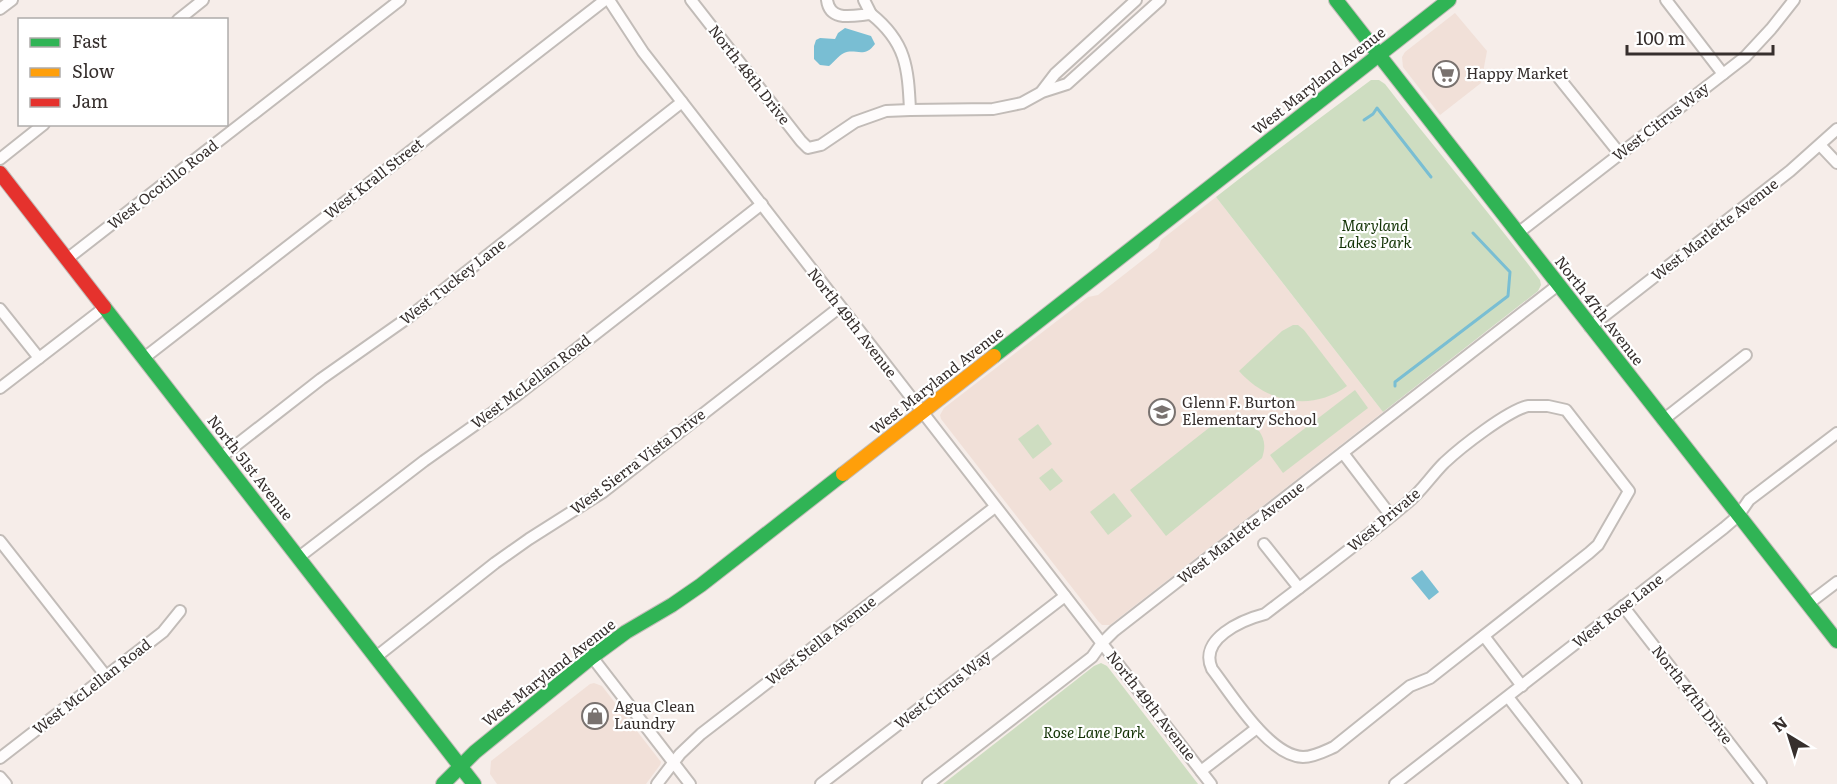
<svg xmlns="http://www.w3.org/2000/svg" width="1837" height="784" viewBox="0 0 1837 784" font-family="Literata,serif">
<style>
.built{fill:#f1e0d8}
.green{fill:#ceddc1}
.water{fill:#79bed3}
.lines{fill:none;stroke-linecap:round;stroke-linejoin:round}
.stream{stroke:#79bed3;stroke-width:3}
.street-casing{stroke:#c2bcb8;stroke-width:14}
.fast-casing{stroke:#c2bcb8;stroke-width:16}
.slow-casing{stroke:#c2bcb8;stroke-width:16}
.jam-casing{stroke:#c2bcb8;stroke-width:16}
.street{stroke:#fefcfc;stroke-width:10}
.fast{stroke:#30b455;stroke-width:14}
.slow{stroke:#ff9f0a;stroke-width:14}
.jam{stroke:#e5322d;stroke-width:14}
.labels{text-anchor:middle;stroke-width:4.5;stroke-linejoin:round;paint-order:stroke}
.poi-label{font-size:15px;fill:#362f2d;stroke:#fff;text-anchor:start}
.street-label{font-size:15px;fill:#362f2d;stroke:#fff}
.park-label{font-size:15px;font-style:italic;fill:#123204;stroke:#fff}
</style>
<rect width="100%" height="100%" fill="#f6ede9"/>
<!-- built -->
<g class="built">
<path d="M1455 13 1487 51 1481 83 1440 115 1403 67 1402 57 1405 52Z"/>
<path d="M1216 197 1383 412 1110 625H1102L1098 621 941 419 940 415 944 408 1088 297 1098 295 1158 248 1161 240Z"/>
<path d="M594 683 602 686 661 762 660 765 646 784H497L490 774 491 761 590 684Z"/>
</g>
<!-- green -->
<g class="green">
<path d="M1371 80H1379L1385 84C1436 150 1490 213 1540 280L1541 285 1538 291 1383 412 1216 197C1267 157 1319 119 1371 80Z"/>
<path d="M1293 325H1298L1304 330 1347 386C1312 412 1267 403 1239 371L1282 331Z"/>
<path d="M1355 390 1368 408 1283 473 1270 455Z"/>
<path d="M1233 416 1246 417C1259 430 1269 438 1262 458L1166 536 1130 490 1219 420Z"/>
<path d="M1038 424 1052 444 1033 459 1018 439Z"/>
<path d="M1052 468 1063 481 1050 491 1039 478Z"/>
<path d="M1114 493 1132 516 1108 535 1090 512Z"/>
<path d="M1101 663 1107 666 1198 784H943L1094 666Z"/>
</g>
<!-- water -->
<g class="water">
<path d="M845 28 871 36 875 44C864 59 856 48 844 53 838 56 834 62 829 66L820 65 814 59V46L816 40 820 38 835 39 838 33Z"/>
<path d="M1422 570 1439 592 1429 600 1411 578Z"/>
</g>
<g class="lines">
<!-- stream -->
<g class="stream">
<path d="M1364 120 1373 114 1377 108 1431 177"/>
<path d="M1395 386V382L1508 296 1510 272 1473 233"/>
</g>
<defs>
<g id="street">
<path d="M609 0 643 52 682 102 1211 784"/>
<path d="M691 0 801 141 808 148 821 145 855 122 886 111 910 110 993 109 1022 103 1042 92 1067 84 1160 0"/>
<path d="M827 0C830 23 855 15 871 14L864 0"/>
<path d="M1666 0 1723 74"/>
<path d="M0 9 12 0"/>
<path d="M871 14C906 42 908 67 910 110"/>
<path d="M178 20 203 0"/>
<path d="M1559 78 1620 154"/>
<path d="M1042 91 1055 74 1136 0"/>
<path d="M1820 145 1837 163"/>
<path d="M0 159 44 124"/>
<path d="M1518 233 1745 57 1771 29 1794 0"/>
<path d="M67 259 400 0"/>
<path d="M0 309 39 358"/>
<path d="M1590 327 1790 171 1837 129"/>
<path d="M144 358 605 0"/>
<path d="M0 388 104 308"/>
<path d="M1528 406H1548L1566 410 1629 491 1598 545 1589 553 1430 678 1410 686 1334 747C1325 751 1314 757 1303 757 1269 756 1232 695 1212 669 1198 639 1242 620 1265 614 1312 578 1361 542 1407 503 1421 492 1431 476 1444 463 1461 447 1507 411 1528 406Z"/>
<path d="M1663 420 1746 355"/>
<path d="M1343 453 1391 516"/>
<path d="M221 457 321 379 409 317 682 102"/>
<path d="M0 541 106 676"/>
<path d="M1264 544 1299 588"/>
<path d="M299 557 424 461 516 396 762 204"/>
<path d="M1808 604 1837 582"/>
<path d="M1623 606 1761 784"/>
<path d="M1484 636 1522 686"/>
<path d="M376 657 495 563 529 539 603 492 840 307"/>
<path d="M592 657 690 784"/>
<path d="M1508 697 1576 784"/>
<path d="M0 758 163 632 180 611"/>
<path d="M1201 771 1257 728"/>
<path d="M0 777 6 784"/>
<path d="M657 784 680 754 701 734 995 507"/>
<path d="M821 784 1065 596"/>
<path d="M928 784 1092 657 1102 643 1114 631 1558 285"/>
<path d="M1395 784 1724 528 1738 516 1749 500 1837 433"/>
</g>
<g id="fast">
<path d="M1336 0 1837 641"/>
<path d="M104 307 474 784"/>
<path d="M994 356 1449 0"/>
<path d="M443 784 475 752 592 657 626 632 672 605 701 585 843 474"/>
</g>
<path id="slow" d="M843 474 994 356"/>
<path id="jam" d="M0 173 104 307"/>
</defs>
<!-- street casing -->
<use href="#street" class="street-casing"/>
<!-- fast casing -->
<use href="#fast" class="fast-casing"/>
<!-- slow casing -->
<use href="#slow" class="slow-casing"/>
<!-- jam casing -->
<use href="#jam" class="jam-casing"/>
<!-- street -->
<use href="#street" class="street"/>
<!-- fast -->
<use href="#fast" class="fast"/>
<!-- slow -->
<use href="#slow" class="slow"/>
<!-- jam -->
<use href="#jam" class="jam"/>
</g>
<!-- icons -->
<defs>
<symbol id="supermarket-ring" viewBox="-11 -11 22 22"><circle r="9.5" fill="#fff" stroke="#79726f" stroke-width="1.5"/><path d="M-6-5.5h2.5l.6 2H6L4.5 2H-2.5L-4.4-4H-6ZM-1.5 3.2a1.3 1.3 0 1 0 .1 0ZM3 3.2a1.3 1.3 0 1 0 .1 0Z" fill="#79726f"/></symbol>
<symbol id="school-ring" viewBox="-11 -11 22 22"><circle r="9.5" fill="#fff" stroke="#79726f" stroke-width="1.5"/><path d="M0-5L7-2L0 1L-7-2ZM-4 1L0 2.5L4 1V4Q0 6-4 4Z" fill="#79726f"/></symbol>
<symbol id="shop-ring" viewBox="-11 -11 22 22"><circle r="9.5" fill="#fff" stroke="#79726f" stroke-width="1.5"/><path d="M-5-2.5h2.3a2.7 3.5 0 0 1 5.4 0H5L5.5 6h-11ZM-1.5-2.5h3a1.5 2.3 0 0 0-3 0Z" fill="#79726f"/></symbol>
</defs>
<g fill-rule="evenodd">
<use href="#supermarket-ring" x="1431" y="59" width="30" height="30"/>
<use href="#school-ring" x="1147" y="397" width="30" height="30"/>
<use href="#shop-ring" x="580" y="701" width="30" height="30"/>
</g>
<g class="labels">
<!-- poi labels -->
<g class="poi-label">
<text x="1466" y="79">Happy Market</text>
<text x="1182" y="408">Glenn F. Burton<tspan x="1182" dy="17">Elementary School</tspan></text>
<text x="614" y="712">Agua Clean<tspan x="614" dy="17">Laundry</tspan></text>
</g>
<!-- street labels -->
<g class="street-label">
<text transform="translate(749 75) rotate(52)" y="5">North 48th Drive</text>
<text transform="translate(1319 81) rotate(-38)" y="5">West Maryland Avenue</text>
<text transform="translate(1661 122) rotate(-38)" y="5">West Citrus Way</text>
<text transform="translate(374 179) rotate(-38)" y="5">West Krall Street</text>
<text transform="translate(163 185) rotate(-38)" y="5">West Ocotillo Road</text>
<text transform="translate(1715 230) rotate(-38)" y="5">West Marlette Avenue</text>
<text transform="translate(453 282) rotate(-38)" y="5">West Tuckey Lane</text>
<text transform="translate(1599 311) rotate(52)" y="5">North 47th Avenue</text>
<text transform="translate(852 323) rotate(52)" y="5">North 49th Avenue</text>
<text transform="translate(937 381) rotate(-38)" y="5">West Maryland Avenue</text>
<text transform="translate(531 382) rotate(-37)" y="5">West McLellan Road</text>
<text transform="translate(638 462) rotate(-37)" y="5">West Sierra Vista Drive</text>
<text transform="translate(250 468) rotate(52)" y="5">North 51st Avenue</text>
<text transform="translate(1384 520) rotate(-40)" y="5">West Private</text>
<text transform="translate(1241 533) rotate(-38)" y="5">West Marlette Avenue</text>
<text transform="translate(1618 611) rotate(-38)" y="5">West Rose Lane</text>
<text transform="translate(821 641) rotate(-38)" y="5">West Stella Avenue</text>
<text transform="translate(549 673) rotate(-38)" y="5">West Maryland Avenue</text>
<text transform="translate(92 687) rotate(-38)" y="5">West McLellan Road</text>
<text transform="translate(943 690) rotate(-38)" y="5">West Citrus Way</text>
<text transform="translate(1692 695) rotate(52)" y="5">North 47th Drive</text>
<text transform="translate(1151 706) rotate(52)" y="5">North 49th Avenue</text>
</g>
<!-- park labels -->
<g class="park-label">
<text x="1375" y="231">Maryland<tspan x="1375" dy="17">Lakes Park</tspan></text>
<text x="1094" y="738">Rose Lane Park</text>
</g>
</g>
<!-- legend -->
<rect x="18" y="18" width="210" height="108" fill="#ffffff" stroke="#afacab" stroke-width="1.5"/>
<rect x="30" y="38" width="30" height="9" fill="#30b455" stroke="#afacab" stroke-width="1.5"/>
<text x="72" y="48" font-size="18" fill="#362f2d">Fast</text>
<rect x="30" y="68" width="30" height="9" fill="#ff9f0a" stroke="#afacab" stroke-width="1.5"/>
<text x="72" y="78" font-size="18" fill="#362f2d">Slow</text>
<rect x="30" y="98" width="30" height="9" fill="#e5322d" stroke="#afacab" stroke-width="1.5"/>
<text x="72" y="108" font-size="18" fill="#362f2d">Jam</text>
<!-- north arrow -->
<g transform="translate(1789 736) rotate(322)" stroke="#ffffff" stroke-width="4.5" paint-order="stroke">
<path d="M0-4.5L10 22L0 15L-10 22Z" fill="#362f2d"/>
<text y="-9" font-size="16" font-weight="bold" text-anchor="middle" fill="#362f2d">N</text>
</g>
<!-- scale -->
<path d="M1627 45v9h146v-9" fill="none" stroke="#362f2d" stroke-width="3"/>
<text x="1636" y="45" font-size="18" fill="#362f2d" stroke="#ffffff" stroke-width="4.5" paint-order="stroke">100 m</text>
</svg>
